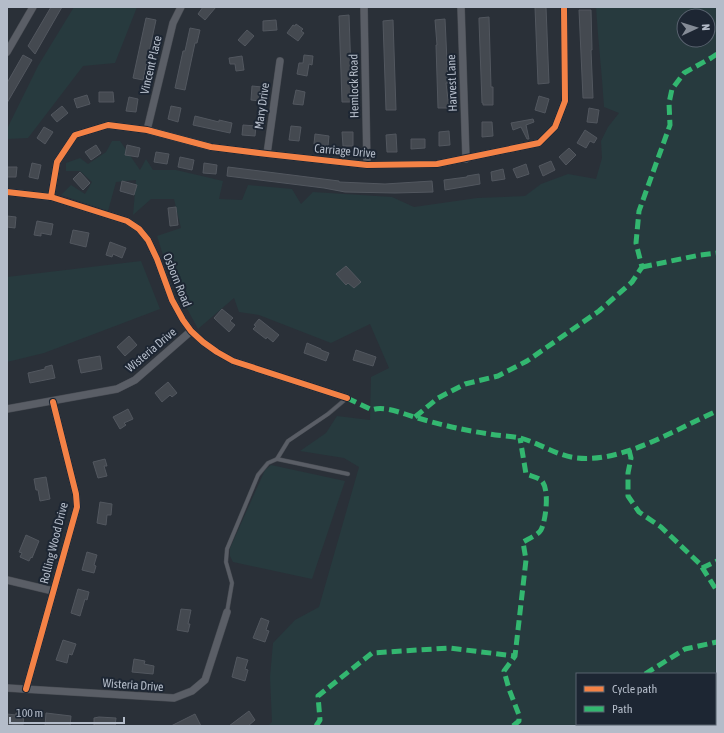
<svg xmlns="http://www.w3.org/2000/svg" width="724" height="733" viewBox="0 0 724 733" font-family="'Asap Condensed',sans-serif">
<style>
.green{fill:#273a3e;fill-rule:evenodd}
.building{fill:#444950;stroke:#52575f}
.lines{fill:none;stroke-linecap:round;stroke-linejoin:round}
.service-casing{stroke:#484c53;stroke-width:4.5}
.minor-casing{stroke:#484c53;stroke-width:8}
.service{stroke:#5a5e66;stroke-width:3.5}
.minor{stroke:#5a5e66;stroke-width:7}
.quiet{stroke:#33b770;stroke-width:5;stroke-dasharray:10 5;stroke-linecap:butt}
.cycleway-casing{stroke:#1d2633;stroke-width:8}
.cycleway{stroke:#f48246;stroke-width:6}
.labels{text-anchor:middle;stroke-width:4;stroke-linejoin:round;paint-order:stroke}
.street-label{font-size:12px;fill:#b4bcc9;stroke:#1d2633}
</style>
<rect width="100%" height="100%" fill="#2a3038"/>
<!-- green -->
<g class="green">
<path d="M74 7H137L115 63 83 66 28 138 7 139V129L38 66Z"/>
<path d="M596 7H717V726H268L272 722 270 677 273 643 295 620 319 607 359 467 344 458 300 451 326 433 337 416 370 420 371 377 389 368 370 324 331 343 259 315 239 312 234 298 198 329 170 277 157 236 181 228 174 199H151L133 215 136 180 116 182 108 211 61 195 71 185 85 194 92 182 80 171H66V163L80 158 88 164 106 152 112 141H120L140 170 146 159 153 170H176L223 181 219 199 242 200 248 185 292 189 301 204 313 192 392 197 414 207 477 198 525 196 541 184 568 174 596 179 602 158 601 141 608 127 619 113 604 107C602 74 598 40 596 7ZM684 16H708V40H684ZM577 674H715V724H577Z"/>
<path d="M141 261 160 309 44 353 7 362V277Z"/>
<path d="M271 465 345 481 312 579 233 562 230 556V548L265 470Z"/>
</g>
<!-- building -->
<g class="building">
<path d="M51 7H62L35 54 28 46Z"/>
<path d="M203 7H216L205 20 198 14Z"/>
<path d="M535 7H546L549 83 538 84Z"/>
<path d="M579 10H591L592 50H591L593 98H583Z"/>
<path d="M349 15 352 102H342L339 16Z"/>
<path d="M489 17 491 87H493V105H483V103H482L479 21V18Z"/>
<path d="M146 18 156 20 143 80 133 78Z"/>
<path d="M445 19 448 83H446L449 108H438L436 45H437L435 20Z"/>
<path d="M276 20 277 30 263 31V21Z"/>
<path d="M393 20 396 110H386L383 21Z"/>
<path d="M296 24 303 29 301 31 304 33 298 41 287 33 293 25 295 26Z"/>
<path d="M190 28 200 30 197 43H195L185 90 175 88 183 51H185Z"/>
<path d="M247 30 254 36 245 46 238 40Z"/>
<path d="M23 55 32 60 7 103V83Z"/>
<path d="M304 55 313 56 312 65 309 64 307 76 297 74 299 63H303Z"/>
<path d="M242 56 244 70 236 71 235 64H230L229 58Z"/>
<path d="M252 86 262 87 260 101 251 100Z"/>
<path d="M296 90 305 92 303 105 293 104Z"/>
<path d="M99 92H113L114 102H99Z"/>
<path d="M87 95 90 104 77 108 74 99Z"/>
<path d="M539 96 549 99 545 113 535 110Z"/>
<path d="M129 97 138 99 136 112 126 111Z"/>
<path d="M62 106 68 113 57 122 51 115Z"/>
<path d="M171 106 181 108 178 122 168 119Z"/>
<path d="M589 108 599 110 597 123 587 122Z"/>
<path d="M195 116 219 122V120L232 123 230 133 193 125Z"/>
<path d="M533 119 534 122 526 125 529 139H527L521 127 513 130 511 123Z"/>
<path d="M482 122H492L493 136 482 137Z"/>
<path d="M243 125 256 126 255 136 242 135Z"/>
<path d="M291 126 301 127 299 141 289 140Z"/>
<path d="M44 127 53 132 45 144 37 138Z"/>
<path d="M585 130 597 138 594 143 590 141 586 148 577 143Z"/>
<path d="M449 131 450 145 439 146V132Z"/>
<path d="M342 132H353V146H343Z"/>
<path d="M315 134 329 136 328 146 314 144Z"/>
<path d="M396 134 397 152H387L386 135Z"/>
<path d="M411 139H425V148L411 149Z"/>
<path d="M96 145 101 153 91 160 85 152Z"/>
<path d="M127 145 140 148 138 157 125 155Z"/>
<path d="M569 148 576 155 566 165 559 157Z"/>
<path d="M156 152 169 154 167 164 154 162Z"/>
<path d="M180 157 194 160 192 170 178 167Z"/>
<path d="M551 161 555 170 543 176 539 166Z"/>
<path d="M32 163 41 165 38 179 29 177Z"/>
<path d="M204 163 217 165 216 174 203 173Z"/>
<path d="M526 164 529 174 517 178 513 169Z"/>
<path d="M7 167H17L16 177H7Z"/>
<path d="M228 167 339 181V182L385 184 432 181 433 192 395 193 345 192 324 188 227 176Z"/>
<path d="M503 169 505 179 492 181 491 172Z"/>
<path d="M80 172 90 183 83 190 73 179Z"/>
<path d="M479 174 480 184 445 190 444 180 467 177V176Z"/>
<path d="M122 181 137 185 134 195 120 191Z"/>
<path d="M176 207 178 225 170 226 168 208Z"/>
<path d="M7 216 16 217 15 228 7 227Z"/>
<path d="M37 221 53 224 51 235 41 233V236L34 235Z"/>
<path d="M73 230 89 233 86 247 70 243Z"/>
<path d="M110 242 126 248 122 258 113 254 112 257 106 255Z"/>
<path d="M346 266 361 282 354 288 348 283 346 285 336 274Z"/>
<path d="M222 309 233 318 230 321 235 325 229 332 214 318Z"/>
<path d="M259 319 279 335 273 342 267 337 266 339 253 329 256 326 254 325Z"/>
<path d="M129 336 137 345 125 356 117 347Z"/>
<path d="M307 343 321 349V350L329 353 326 361 304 353Z"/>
<path d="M356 350 376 357 373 366 353 360Z"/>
<path d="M100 356 102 369 81 373 78 360Z"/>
<path d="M52 365 55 378 30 383 28 373 45 369V367Z"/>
<path d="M168 382 177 393 172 397 170 395 162 402 155 393Z"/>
<path d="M128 409 133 419 124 423 126 425 120 429 113 417Z"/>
<path d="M105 459 107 466H104L107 476 98 478 93 462Z"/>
<path d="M46 477 50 499 40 501 38 490H36L34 479Z"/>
<path d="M100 502 112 504 111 515H107L106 525 97 523Z"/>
<path d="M26 535 39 541 32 558 31 557 29 561 20 557 22 553 19 552Z"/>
<path d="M87 552 97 555 94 565 96 566 94 573 82 570Z"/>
<path d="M78 589 89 592 87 600 85 599 80 616 71 613Z"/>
<path d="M181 609 191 610 188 624H190L188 632 177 630Z"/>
<path d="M261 618 269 621 266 630 269 631 265 642 253 638Z"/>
<path d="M63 640 76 644 72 655 69 654 67 663 56 660Z"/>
<path d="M237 657 248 660 245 669 248 670 245 681 232 677Z"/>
<path d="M134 659 145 661 144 664 154 666 153 674 132 672Z"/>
<path d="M249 711 255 720 248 726H229Z"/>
<path d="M16 713 24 714 23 725 7 724V714L16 715Z"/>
<path d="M46 713 71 716 70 726H45Z"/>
<path d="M195 714 201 726H171Z"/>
<path d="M99 717 116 718 115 726H94V718Z"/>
</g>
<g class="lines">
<defs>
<g id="service">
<path d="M347 398 328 414 288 441 277 459 348 474"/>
<path d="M227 612 232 583 226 562 227 549 258 475 268 463 277 459"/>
</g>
<g id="minor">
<path d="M364 7 367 165"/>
<path d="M461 7 466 159"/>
<path d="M7 52 33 7"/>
<path d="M147 130 173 23 181 7"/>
<path d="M267 154 280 61"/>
<path d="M7 192 51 197 127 221 139 229 148 240 157 259 172 300 183 320 191 331 203 342 217 352 233 361 347 398"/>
<path d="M51 197 57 162 75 135 108 125 147 130 211 147 267 154 367 165 437 164 539 143 555 127 565 101 564 7"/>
<path d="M7 409 117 389 135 380 191 331"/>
<path d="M7 580 53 591"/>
<path d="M7 688 174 698 192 691 205 680 227 612"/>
<path d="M26 689 77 507 76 494 53 402"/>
</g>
</defs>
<!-- service casing -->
<use href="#service" class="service-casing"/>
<!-- minor casing -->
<use href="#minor" class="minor-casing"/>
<!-- service -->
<use href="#service" class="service"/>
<!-- minor -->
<use href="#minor" class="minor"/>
<!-- quiet -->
<g class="quiet">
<path d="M642 267 700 255 717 253"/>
<path d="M347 398 372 410C381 406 396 411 405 414 433 423 461 430 490 434 500 436 511 436 520 438 540 443 557 456 577 458 623 463 676 429 717 411"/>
<path d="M415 417 438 398 465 384 498 376 527 361 599 311 632 282 642 267 636 243 639 211 670 125 669 103 672 89 684 73 711 58 717 54"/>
<path d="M629 450 631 458 628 473V496L639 512 661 527 700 564 717 591"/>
<path d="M702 568 717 561"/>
<path d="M645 674 685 649 717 642"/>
<path d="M316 726 320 720 318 696 372 653 449 648 515 656"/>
<path d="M513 726 519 721V715L509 689 504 671 515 656 526 560 523 542C528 539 538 535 541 530 546 520 550 488 541 480 537 477 531 476 526 474L520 438"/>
<path d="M592 726 594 724"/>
</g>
<defs>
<g id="cycleway">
<path d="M7 192 51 197 127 221 139 229 148 240 157 259 172 300 183 320 191 331 203 342 217 352 233 361 347 398"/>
<path d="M51 197 57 162 75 135 108 125 147 130 211 147 267 154 367 165 437 164 539 143 555 127 565 101 564 7"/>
<path d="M26 689 77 507 76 494 53 402"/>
</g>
</defs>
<!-- cycleway casing -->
<use href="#cycleway" class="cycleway-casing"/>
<!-- cycleway -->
<use href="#cycleway" class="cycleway"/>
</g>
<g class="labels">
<!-- street labels -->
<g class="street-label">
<text transform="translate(151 65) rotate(-77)" y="4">Vincent Place</text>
<text transform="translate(452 83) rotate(-92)" y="4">Harvest Lane</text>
<text transform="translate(354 86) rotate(-91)" y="4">Hemlock Road</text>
<text transform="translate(262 106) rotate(-82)" y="4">Mary Drive</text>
<text transform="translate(345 151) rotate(5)" y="4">Carriage Drive</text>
<text transform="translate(177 280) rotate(68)" y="4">Osborn Road</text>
<text transform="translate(151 350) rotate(-40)" y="4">Wisteria Drive</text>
<text transform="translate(54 543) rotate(-76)" y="4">Rolling Wood Drive</text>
<text transform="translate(133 685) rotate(4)" y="4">Wisteria Drive</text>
</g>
</g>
<!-- border -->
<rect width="724" height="733" fill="none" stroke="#b4bcc9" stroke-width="16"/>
<!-- legend -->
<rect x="576" y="673" width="140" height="52" fill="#1d2633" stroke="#59626f"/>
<rect x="584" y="686" width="20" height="6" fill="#f48246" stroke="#59626f"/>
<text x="612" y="693" font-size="12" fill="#b4bcc9">Cycle path</text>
<rect x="584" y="706" width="20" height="6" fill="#33b770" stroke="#59626f"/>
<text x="612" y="713" font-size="12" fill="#b4bcc9">Path</text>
<!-- north arrow -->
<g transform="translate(696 28) rotate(86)"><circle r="19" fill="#1d2633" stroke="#59626f"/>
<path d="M0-3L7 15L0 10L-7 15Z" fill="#848b96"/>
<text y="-6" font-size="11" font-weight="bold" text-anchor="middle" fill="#b4bcc9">N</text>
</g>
<!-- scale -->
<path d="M10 717v6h114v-6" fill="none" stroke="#b4bcc9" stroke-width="2"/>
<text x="16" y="717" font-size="12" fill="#b4bcc9" stroke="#1d2633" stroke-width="3" paint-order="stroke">100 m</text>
</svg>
